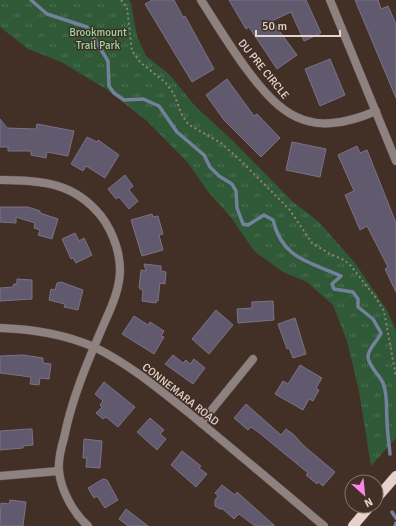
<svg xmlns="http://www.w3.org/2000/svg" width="396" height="526" viewBox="0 0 396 526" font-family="Signika,sans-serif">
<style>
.grass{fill:url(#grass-tufts)}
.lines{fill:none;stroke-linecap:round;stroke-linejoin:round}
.stream{stroke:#73819c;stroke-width:3.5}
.building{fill:#61596d;stroke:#7b7287}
.minor-casing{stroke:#5f4d44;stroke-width:9}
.primary-casing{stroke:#5f4d44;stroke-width:11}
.path{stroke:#918179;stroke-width:2;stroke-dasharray:2 3;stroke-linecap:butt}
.minor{stroke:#8e8280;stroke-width:8}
.primary{stroke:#e9d0cc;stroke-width:10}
.labels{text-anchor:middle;stroke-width:3;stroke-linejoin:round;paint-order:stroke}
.park-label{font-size:11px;fill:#97daa1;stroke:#422f25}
.street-label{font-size:11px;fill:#e2d6cf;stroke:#422f25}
</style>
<defs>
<pattern id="grass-tufts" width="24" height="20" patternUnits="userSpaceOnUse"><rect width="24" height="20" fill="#305938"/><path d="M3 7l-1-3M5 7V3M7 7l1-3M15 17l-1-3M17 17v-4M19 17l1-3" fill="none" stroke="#4e7054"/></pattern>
</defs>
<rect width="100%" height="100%" fill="#422f25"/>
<!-- grass -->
<path class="grass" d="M0 0H129L131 3 137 36 146 56 170 75 195 106 232 140 292 201 319 222 355 263 387 310 396 331V438L371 466 359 391 347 341 333 305 307 282 283 272 254 251 230 216 209 193 188 163 147 121 106 89 61 62 28 49 0 27Z"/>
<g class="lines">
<!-- stream -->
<g class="stream">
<path d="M31 0 47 14 87 27 108 61 109 86 114 93 124 100 143 99 159 106 177 132 204 155 210 167 219 176 232 184 236 191 237 208 243 224 248 225 264 215 273 220C282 259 310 262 341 276L332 284 334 289 353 292 358 299V307L373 319 381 333C378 341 368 348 368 357 369 367 379 374 383 383 388 395 386 408 387 420 387 431 389 442 390 454"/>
<path d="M392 512 396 518"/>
<path d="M395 526 396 523"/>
</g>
</g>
<!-- building -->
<g class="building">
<path d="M152 0H174L183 17 185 16 214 69 192 82 145 4Z"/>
<path d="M229 0H306L321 33 304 41 291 12 272 21 297 55 277 69 249 27 246 29Z"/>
<path d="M355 0H378L381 9 388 6 396 24V98Z"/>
<path d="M330 59 345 95 320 106 305 69Z"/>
<path d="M227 79 254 116 257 114 280 138 261 157 224 120 206 95Z"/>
<path d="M0 119 7 128 36 129 37 124 74 131 68 156 47 152 46 158 31 155V151H8V147H0Z"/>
<path d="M87 137 97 142 98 140 119 155 105 178 86 166 83 171 71 164Z"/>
<path d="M292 142 326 149 320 177 286 170Z"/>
<path d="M357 146 360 153 367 150 396 223V292L385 269 388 267 367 226 360 230 345 195 354 191 338 155Z"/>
<path d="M125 175 133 186 129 190 138 201 129 209 119 197 116 199 108 189Z"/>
<path d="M0 207H28L40 211V213L58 219 52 239 38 235 40 230 34 228 35 223 16 217V223L0 222Z"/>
<path d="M152 214 153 217 158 216 163 234 159 235 163 250 142 256 131 220Z"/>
<path d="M75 233 79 241 84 238 92 255 76 263 73 258 71 259 62 239Z"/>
<path d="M144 264 161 266V271L166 272 165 284 160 283 158 301H156V303L142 301 143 291 139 288 141 270 146 271Z"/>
<path d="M17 279 32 280V299L0 301V288L13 287 14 284H17Z"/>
<path d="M61 282 83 290 78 310 64 307 65 304 49 300 51 289 55 290 57 283Z"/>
<path d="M273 301 274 320 238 323 237 309 252 308V302Z"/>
<path d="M216 310 233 325 209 354 192 339Z"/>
<path d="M134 316 148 325 150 322 164 331 161 336 164 337 154 354 122 334Z"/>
<path d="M295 318 306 354 293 358 289 348 287 349 278 324Z"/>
<path d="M23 355 43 358V363L51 364 49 379 40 378 39 385 30 384 31 377 0 373V356Z"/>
<path d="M173 355 183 363 186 360 190 364 194 359 205 368 193 384 165 364Z"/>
<path d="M300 365 322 378 316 388 319 390 313 401 309 399 303 410 275 394 283 381 288 384Z"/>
<path d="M104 382 135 407 118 427 106 417 103 419 96 413 102 407 100 405 103 401 95 394Z"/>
<path d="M246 404 281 435 286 429 293 434 304 446 335 472 323 486 318 482 317 484 306 475 308 473 257 431 251 427 248 430 234 418Z"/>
<path d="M150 418 164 430 160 434 166 439 157 450 137 432Z"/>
<path d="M28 429H32L33 445 23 446V448L0 450V431Z"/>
<path d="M84 439 102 441 100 468 86 467 87 458H83Z"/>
<path d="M182 451 201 466 199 468 207 474 196 487 171 465Z"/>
<path d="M103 479 107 480 118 500 105 508 97 496 94 498 88 488Z"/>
<path d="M222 485 235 495 237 492 275 526H255L239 514 234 519 223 509H220L215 506V500L218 496 215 493Z"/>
<path d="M10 500 26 502 23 526H0L1 503 9 504Z"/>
<path d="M126 509 148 526H128L119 519Z"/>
</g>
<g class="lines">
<defs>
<g id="minor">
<path d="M201 0C221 31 256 91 286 111 299 120 316 125 332 123 347 122 362 117 376 111"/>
<path d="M330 0 396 161"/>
<path d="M0 180C41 181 73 181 101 216 114 233 123 259 119 281 117 297 109 312 103 326 87 363 72 398 64 438 61 448 58 460 59 471 61 490 73 513 88 526"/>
<path d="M0 328C33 329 64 334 94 347 129 364 159 389 189 413 234 450 279 488 324 526"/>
<path d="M201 423 253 359"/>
<path d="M0 476 59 471"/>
</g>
<g id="primary">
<path d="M376 499 396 476"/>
<path d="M353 526 370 506"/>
</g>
</defs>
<!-- minor casing -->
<use href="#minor" class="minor-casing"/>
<!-- primary casing -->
<use href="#primary" class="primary-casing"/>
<!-- path -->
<path class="path" d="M121 0 127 7 132 51 141 63 165 82 174 94 181 113 188 124 221 143 241 161 289 209 312 243 330 254 344 260 351 266 376 298 384 311 396 377"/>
<!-- minor -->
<use href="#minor" class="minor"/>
<!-- primary -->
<use href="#primary" class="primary"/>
</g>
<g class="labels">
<!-- park labels -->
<g class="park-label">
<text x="98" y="36">Brookmount<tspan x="98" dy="13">Trail Park</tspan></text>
</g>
<!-- street labels -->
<g class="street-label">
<text transform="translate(264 69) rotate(51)" y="4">DU PRE CIRCLE</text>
<text transform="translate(181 394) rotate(38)" y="4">CONNEMARA ROAD</text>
</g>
</g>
<!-- north arrow -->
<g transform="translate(364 494) rotate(153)"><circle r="19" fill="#422f25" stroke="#827269"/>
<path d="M0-3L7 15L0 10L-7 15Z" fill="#fc86e4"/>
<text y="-6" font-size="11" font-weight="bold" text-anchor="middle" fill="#e2d6cf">N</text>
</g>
<!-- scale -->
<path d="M256 30v6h84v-6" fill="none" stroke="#e2d6cf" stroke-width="2"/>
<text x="262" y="30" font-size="12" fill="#e2d6cf" stroke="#422f25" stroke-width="3" paint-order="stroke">50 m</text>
</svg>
